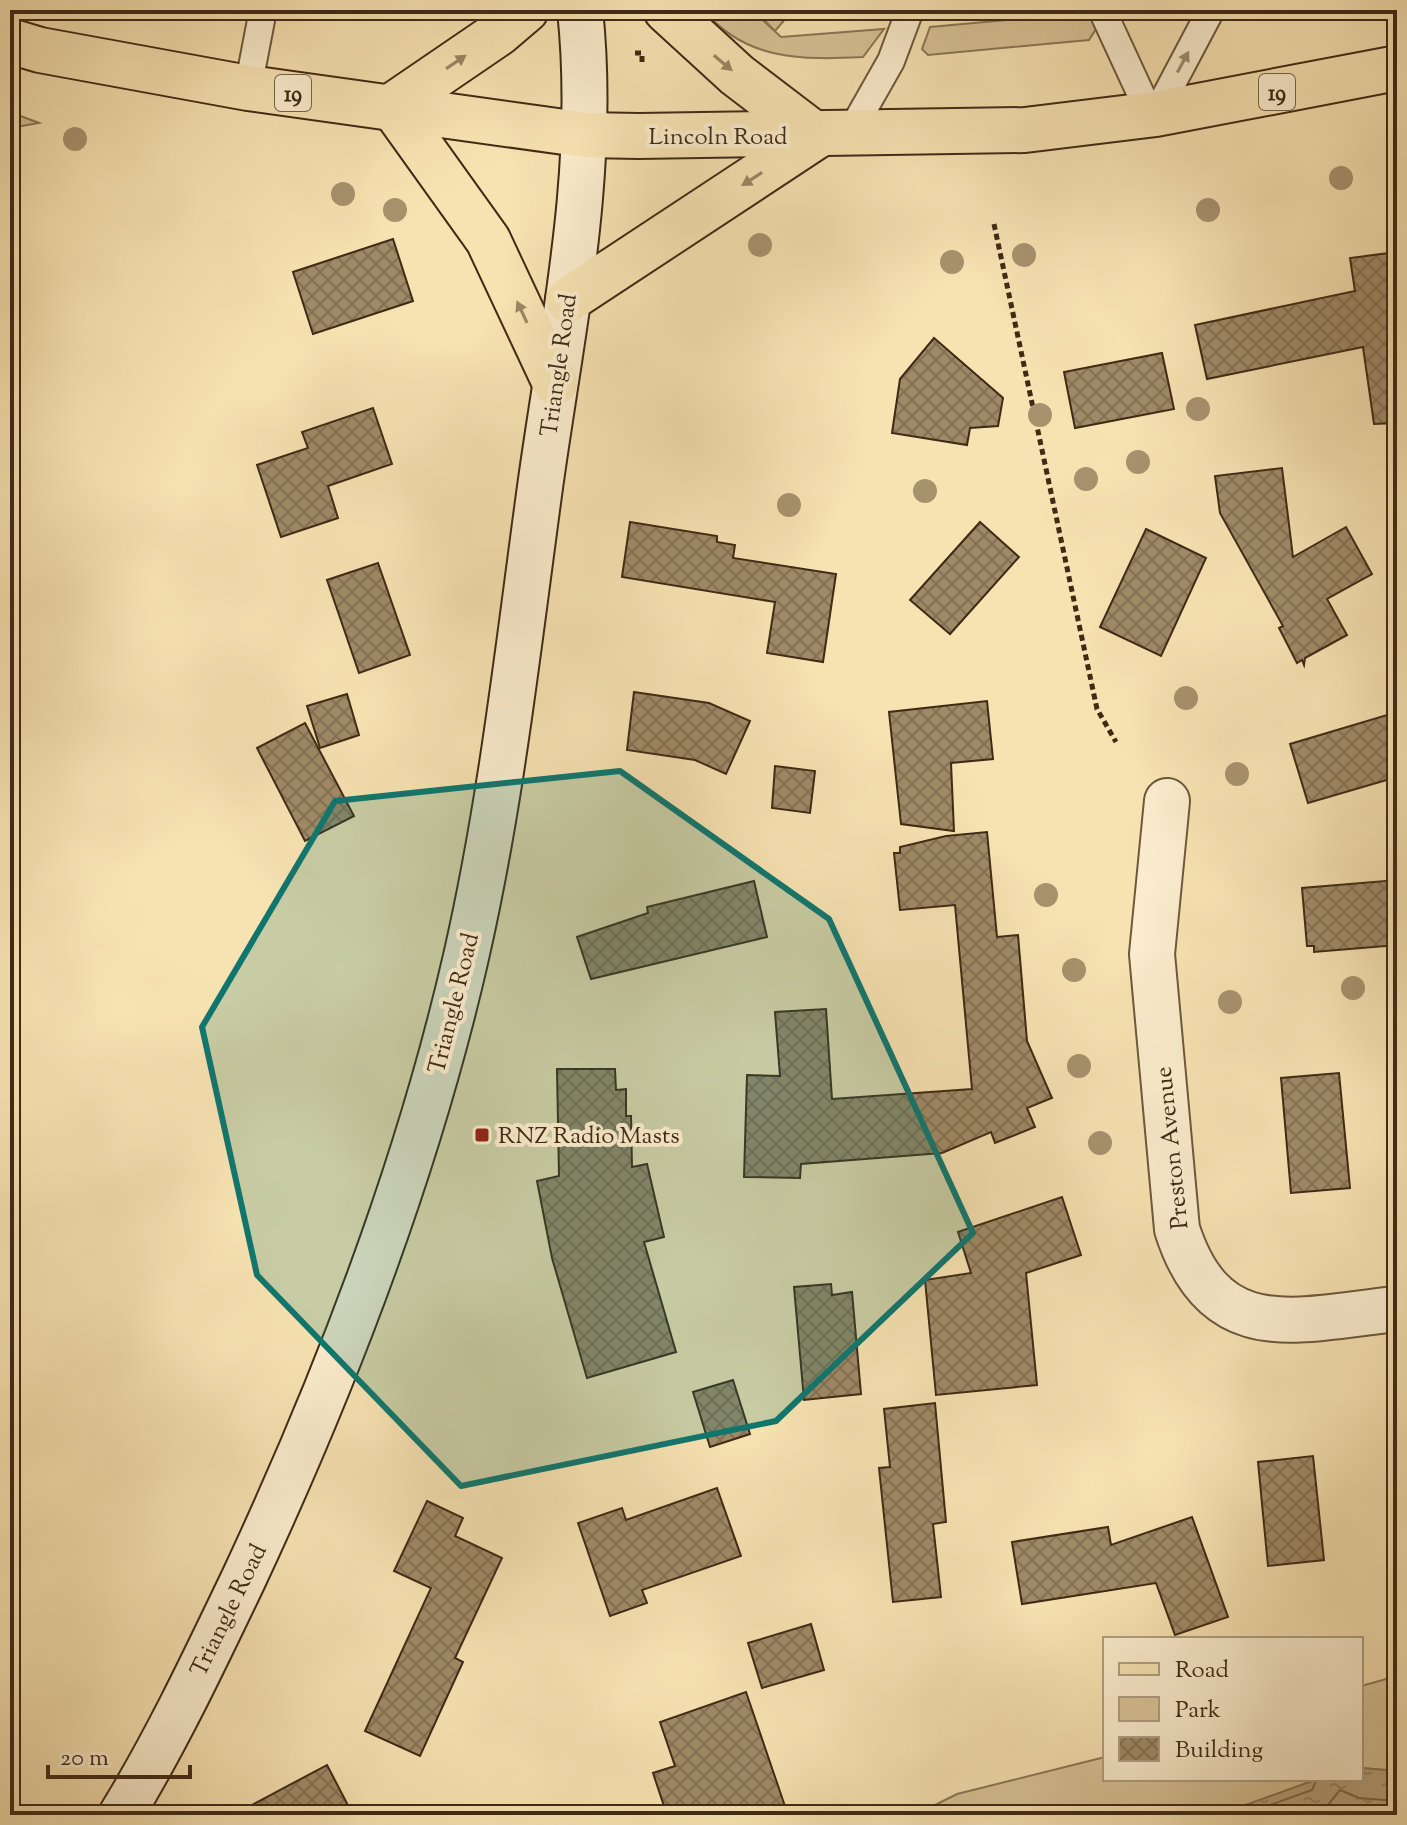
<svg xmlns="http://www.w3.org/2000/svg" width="1407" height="1825" viewBox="0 0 1407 1825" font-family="'Sorts Mill Goudy',serif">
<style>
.green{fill:#d8c397;stroke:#8c7656;stroke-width:2}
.water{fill:url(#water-ripples);stroke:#887353;stroke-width:2}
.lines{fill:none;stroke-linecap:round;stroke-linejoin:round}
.shore{stroke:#7c6649;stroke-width:2}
.building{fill:url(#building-cross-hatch);stroke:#3f2a15;stroke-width:2}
.service-casing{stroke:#6d583c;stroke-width:30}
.minor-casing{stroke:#6d583c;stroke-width:48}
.secondary-casing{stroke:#3f2a15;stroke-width:48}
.primary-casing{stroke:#3f2a15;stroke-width:48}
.path{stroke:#3f2a15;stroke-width:5;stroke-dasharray:6 4;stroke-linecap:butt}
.service{stroke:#faeccd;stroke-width:26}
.minor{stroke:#faeccd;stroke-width:44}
.secondary{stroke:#faeccd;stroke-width:44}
.primary{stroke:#f7e2b2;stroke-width:44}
.tree{fill:#a7926e}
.oneway{fill:#9b8664}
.oneway2{fill:#9c8b71}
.marked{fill:#0f766e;fill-opacity:0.2;stroke:#0f766e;stroke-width:6;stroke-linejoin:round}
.poi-dot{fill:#8f2418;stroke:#faeccd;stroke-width:3}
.labels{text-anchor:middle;stroke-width:8;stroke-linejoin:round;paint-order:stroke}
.shield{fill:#faeccd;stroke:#77644c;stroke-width:2}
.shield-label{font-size:22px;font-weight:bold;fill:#3f2a15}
.street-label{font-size:24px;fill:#3f2a15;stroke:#faeccd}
.poi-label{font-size:24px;fill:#3f2a15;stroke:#faeccd;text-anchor:start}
</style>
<defs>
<pattern id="water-ripples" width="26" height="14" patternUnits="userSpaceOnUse" patternTransform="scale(2)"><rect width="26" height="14" fill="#b8a37d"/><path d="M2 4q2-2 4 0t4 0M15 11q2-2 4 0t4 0" fill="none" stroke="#978565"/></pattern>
<pattern id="building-cross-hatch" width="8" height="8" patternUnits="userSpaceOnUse" patternTransform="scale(2)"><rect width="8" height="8" fill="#9f8a67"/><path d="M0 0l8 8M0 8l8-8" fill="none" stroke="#837154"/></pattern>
</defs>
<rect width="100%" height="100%" fill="#f7e2b2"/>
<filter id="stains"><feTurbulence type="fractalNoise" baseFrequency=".0025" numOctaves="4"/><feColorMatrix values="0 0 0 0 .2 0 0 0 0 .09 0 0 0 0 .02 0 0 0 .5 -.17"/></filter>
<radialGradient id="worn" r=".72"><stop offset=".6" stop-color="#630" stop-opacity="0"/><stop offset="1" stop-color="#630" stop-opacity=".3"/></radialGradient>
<!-- green -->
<g class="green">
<path d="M704 10H752L781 37 884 29 863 57C804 60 745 61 704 10Z"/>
<path d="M754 10H793L775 31Z"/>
<path d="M1094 12 1096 29 1089 40 928 55 922 49 930 27Z"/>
<path d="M10 112 39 123 10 128Z"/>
<path d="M1397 1676V1771L1361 1768V1686Z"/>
<path d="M1105 1757V1779H1318L1218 1815H915L957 1794Z"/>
</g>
<!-- water -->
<path class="water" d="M1361 1768 1397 1771V1815H1218L1318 1779H1361Z"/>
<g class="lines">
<!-- shore -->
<g class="shore">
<path d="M1242 1815 1312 1790 1317 1779"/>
<path d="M1307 1815 1327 1806 1340 1790 1359 1798 1397 1801"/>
</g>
</g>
<!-- building -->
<g class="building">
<path d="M393 239 413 301 313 334 293 272Z"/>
<path d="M1397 252V423L1374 424 1363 347 1207 379 1195 325 1355 291 1350 258Z"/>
<path d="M934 338 1003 398 998 426 970 428 967 445 892 433 900 379Z"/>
<path d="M1162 353 1174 409 1075 428 1064 372Z"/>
<path d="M373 408 392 464 328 486 338 518 281 537 257 465 308 448 302 432Z"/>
<path d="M1282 468 1293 557 1346 527 1372 574 1327 599 1347 635 1305 658 1304 665 1302 660 1297 663 1279 628 1283 626 1220 513 1215 476Z"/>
<path d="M630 522 717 536V542L735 545 733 558 836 574 823 662 767 653 775 602 622 577Z"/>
<path d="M980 522 1019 557 950 634 910 600Z"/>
<path d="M1146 529 1206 558 1161 656 1100 627Z"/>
<path d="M378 563 410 655 359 673 327 580Z"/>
<path d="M634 692 709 703 750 721 726 774 695 760 627 750Z"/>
<path d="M347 694 359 735 320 748 307 706Z"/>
<path d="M987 701 993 759 951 763 954 831 901 824 889 712Z"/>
<path d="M1397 712V777L1308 803 1290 744Z"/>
<path d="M305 723 354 816 305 841 257 748Z"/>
<path d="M775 766 815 771 810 813 772 808Z"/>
<path d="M987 832 997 937 1018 935 1027 1041 1052 1098 1027 1108 1035 1127 995 1143 991 1132 942 1153 801 1164 800 1178 744 1177 747 1075 780 1076 775 1012 826 1009 832 1099 972 1089 955 905 900 910 894 853H900V847L946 836Z"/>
<path d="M1397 880V945L1314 952V946H1307L1302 888Z"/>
<path d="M754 881 767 937 591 979 577 937 648 913 647 907Z"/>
<path d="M557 1069H615L616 1090 626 1089V1116H631L632 1167 647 1164 664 1237 644 1242 676 1352 587 1378 552 1258 537 1181 559 1176Z"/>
<path d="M1339 1073 1350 1188 1291 1193 1281 1078Z"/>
<path d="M1062 1197 1081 1255 1026 1273 1037 1385 936 1395 925 1280 971 1273 958 1232Z"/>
<path d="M831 1284 832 1295 852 1292 861 1394 804 1400 794 1287Z"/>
<path d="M733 1380 750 1434 710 1447 693 1392Z"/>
<path d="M935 1403 946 1522 933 1524 941 1597 893 1602 879 1468 890 1467 884 1409Z"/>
<path d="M1313 1456 1324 1560 1268 1566 1258 1462Z"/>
<path d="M717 1488 741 1556 642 1590 647 1603 610 1616 578 1523 622 1508 626 1520Z"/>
<path d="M427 1501 463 1518 455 1536 502 1558 455 1658 463 1662 420 1756 365 1731 431 1588 394 1571Z"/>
<path d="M1192 1517 1228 1617 1175 1635 1156 1583 1022 1604 1012 1542 1108 1527 1111 1545Z"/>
<path d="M811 1624 824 1670 762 1688 748 1643Z"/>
<path d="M746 1692 788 1815H667L653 1773 675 1766 660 1722Z"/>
<path d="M327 1765 353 1815H233Z"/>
</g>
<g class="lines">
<defs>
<g id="service">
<path d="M1102 10 1150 114"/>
<path d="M248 88 263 10"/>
<path d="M1156 114 1211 10"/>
<path d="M849 135 891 61 910 10"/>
</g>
<path id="minor" d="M1167 801 1152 954 1177 1229C1215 1349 1298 1319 1397 1309"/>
<path id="secondary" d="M121 1815C167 1740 205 1659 243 1580 336 1381 417 1171 466 957 502 800 519 639 541 480 563 324 597 168 580 10"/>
<g id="primary">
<path d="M666 10 737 75 817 136"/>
<path d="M10 41 40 50 248 88 586 135 639 136 1025 130 1156 114 1397 68"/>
<path d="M392 106 488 240 555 383"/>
<path d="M392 106 499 33 526 10"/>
<path d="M568 300 817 136"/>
</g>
</defs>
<!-- service casing -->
<use href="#service" class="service-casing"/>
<!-- minor casing -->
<use href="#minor" class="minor-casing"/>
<!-- secondary casing -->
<use href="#secondary" class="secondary-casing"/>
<!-- primary casing -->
<use href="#primary" class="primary-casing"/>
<!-- path -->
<g class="path">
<path d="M390 10 446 12"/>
<path d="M635 53H642V63"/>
<path d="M994 224 1097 709 1116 742"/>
</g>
<!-- service -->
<use href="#service" class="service"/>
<!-- minor -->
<use href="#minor" class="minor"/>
<!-- secondary -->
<use href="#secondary" class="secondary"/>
<!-- primary -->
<use href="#primary" class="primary"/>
</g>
<!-- trees -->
<g class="tree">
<circle cx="75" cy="139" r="12"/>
<circle cx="1341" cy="178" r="12"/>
<circle cx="343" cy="194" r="12"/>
<circle cx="395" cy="210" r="12"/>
<circle cx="1208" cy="210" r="12"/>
<circle cx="760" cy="245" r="12"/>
<circle cx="1024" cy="255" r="12"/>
<circle cx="952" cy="262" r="12"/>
<circle cx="1198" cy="409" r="12"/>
<circle cx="1040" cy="415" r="12"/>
<circle cx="1138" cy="462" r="12"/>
<circle cx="1086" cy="479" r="12"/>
<circle cx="925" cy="491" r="12"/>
<circle cx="789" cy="505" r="12"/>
<circle cx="1186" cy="698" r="12"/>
<circle cx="1237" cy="774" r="12"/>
<circle cx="1046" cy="895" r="12"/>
<circle cx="1074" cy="970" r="12"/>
<circle cx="1353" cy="988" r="12"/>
<circle cx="1230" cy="1002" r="12"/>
<circle cx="1079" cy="1066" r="12"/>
<circle cx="1100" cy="1143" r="12"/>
</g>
<!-- one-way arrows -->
<defs><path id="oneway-solid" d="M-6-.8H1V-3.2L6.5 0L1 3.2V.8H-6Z" transform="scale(2)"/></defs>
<g class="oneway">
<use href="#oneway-solid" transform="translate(456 62) rotate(-34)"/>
<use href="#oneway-solid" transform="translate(723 63) rotate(40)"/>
<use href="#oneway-solid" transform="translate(752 179) rotate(147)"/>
<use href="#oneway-solid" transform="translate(522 312) rotate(-115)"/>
</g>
<use class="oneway2" href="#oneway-solid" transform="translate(1183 62) rotate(-62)"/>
<!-- marked area -->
<path class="marked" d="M620 771 829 919 973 1233 776 1421 461 1486 257 1275 202 1027 335 801Z"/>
<!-- markers -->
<rect class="poi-dot" x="474" y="1127" width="16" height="16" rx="4"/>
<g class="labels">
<!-- shield labels -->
<g class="shield">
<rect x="1259" y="74" width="36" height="36" rx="6"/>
<rect x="275" y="75" width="36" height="36" rx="6"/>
</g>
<g class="shield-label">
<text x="1277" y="100">19</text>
<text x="293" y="101">19</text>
</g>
<!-- street labels -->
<g class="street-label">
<text x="718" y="144">Lincoln Road</text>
<text transform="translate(558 365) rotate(-82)" y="8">Triangle Road</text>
<text transform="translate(453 1003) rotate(-76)" y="8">Triangle Road</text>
<text transform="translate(1171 1148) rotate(-96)" y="8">Preston Avenue</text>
<text transform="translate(228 1610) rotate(-64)" y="8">Triangle Road</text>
</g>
<!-- poi labels -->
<g class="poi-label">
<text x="498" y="1143">RNZ Radio Masts</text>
</g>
</g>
<!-- margin -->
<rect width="1407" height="1825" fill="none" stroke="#f7e2b2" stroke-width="40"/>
<rect x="12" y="12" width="1383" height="1801" fill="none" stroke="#3f2a15" stroke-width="4"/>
<rect x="20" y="20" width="1367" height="1785" fill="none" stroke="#3f2a15" stroke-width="2"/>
<!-- legend -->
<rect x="1103" y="1637" width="260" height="144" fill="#faeccd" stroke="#af9e83" stroke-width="2"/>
<rect x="1119" y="1663" width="40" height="12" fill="#f7e2b2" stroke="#af9e83" stroke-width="2"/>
<text x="1175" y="1677" font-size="24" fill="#3f2a15">Road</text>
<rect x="1119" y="1697" width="40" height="24" fill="#d8c397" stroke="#af9e83" stroke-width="2"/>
<text x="1175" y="1717" font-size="24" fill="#3f2a15">Park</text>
<rect x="1119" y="1737" width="40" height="24" fill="url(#building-cross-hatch)" stroke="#af9e83" stroke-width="2"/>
<text x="1175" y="1757" font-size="24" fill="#3f2a15">Building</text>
<!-- scale -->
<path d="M48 1765v12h142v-12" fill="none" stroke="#3f2a15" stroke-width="4"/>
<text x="60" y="1765" font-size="24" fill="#3f2a15" stroke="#faeccd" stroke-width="6" paint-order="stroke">20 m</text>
<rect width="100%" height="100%" filter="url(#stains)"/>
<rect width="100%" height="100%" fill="url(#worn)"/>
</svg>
